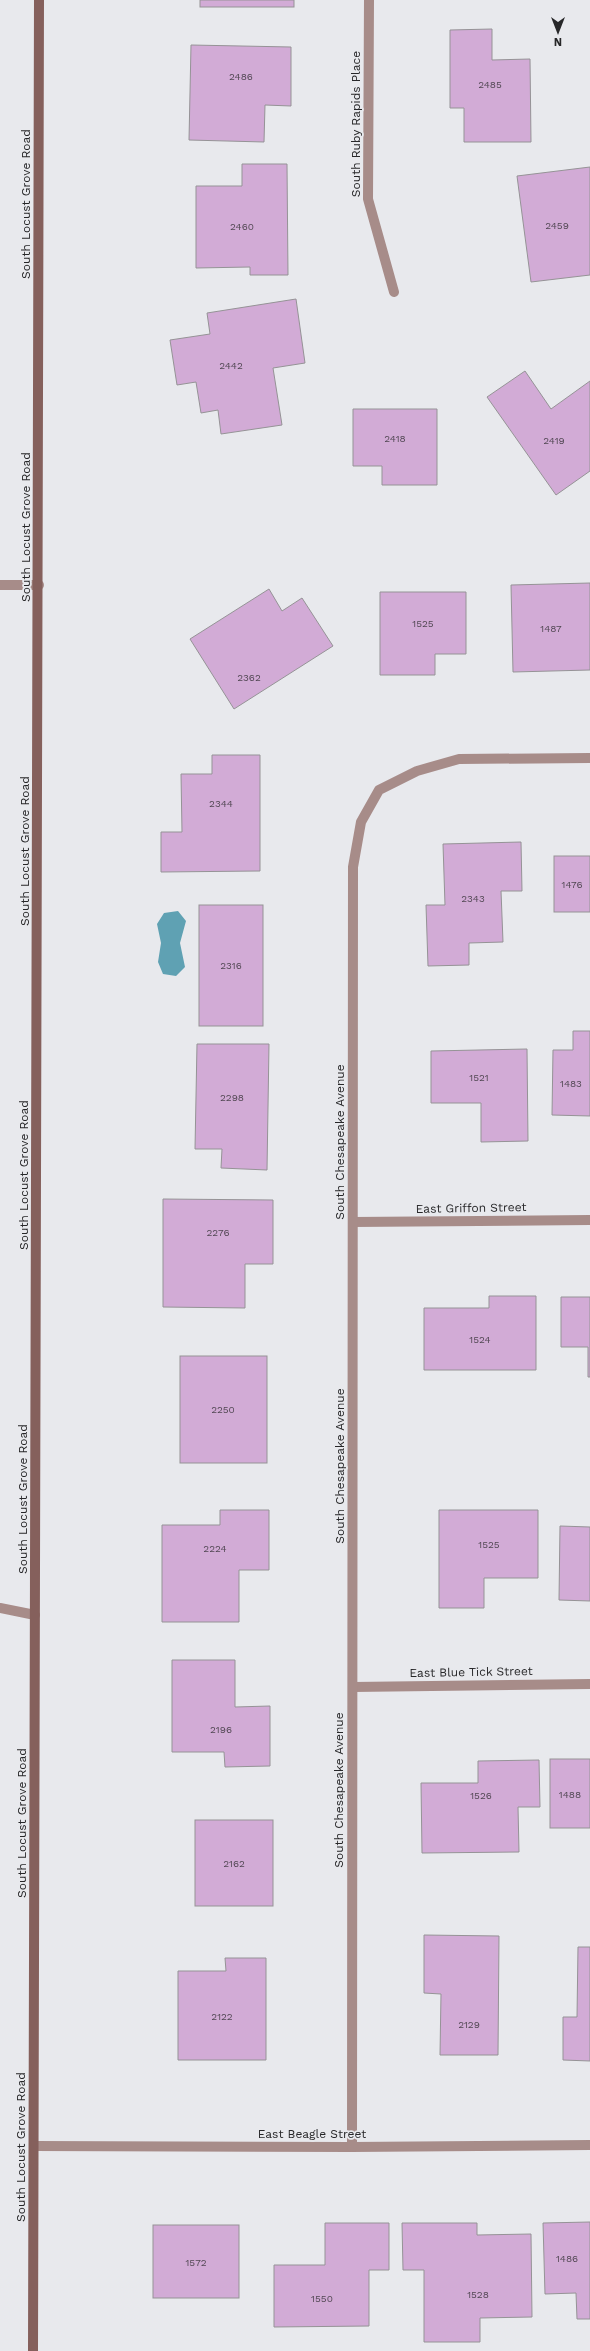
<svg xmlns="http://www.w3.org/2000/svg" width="590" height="2351" viewBox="0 0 590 2351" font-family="'Work Sans',sans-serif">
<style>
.water{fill:#5fa1b3}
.building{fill:#d2abd6;stroke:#959396}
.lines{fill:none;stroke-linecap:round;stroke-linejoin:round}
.service{stroke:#a78c89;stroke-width:10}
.minor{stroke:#a78c89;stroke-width:10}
.secondary{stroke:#85605c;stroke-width:10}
.labels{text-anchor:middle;stroke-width:3.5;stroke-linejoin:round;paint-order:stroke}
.number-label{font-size:10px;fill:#524854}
.street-label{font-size:12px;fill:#272729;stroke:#e8e9ed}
</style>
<rect width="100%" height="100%" fill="#e8e9ed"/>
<!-- water -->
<path class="water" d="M178 911 186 921 180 943 185 967 176 976 163 974 158 962 161 943 157 924 164 913Z"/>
<!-- building -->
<g class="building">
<rect x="200" y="0" width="94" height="7"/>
<path d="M492 29V60L530 59 531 142H464V108H450V30Z"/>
<path d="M191 45 291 47V106L265 105 264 142 189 140Z"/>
<path d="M242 164H287L288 275H250V267L196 268V186H242Z"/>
<path d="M590 167V275L531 282 517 176Z"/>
<path d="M296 299 305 363 273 368 282 425 221 434 218 410 201 413 196 382 177 385 170 340 210 334 207 313Z"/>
<path d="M525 371 551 409 590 381V471L556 495 487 397Z"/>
<path d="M353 409H437V485H382V466H353Z"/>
<path d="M590 583V670L513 672 511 585Z"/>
<path d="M269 589 282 611 302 598 333 646 234 709 190 639Z"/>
<path d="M380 592H466V654H435V675H380Z"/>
<path d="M212 755H260V871L161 872V832H182L181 774H212Z"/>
<path d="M521 842 522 891H501L503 942 469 943V965L428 966 426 905H445L443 844Z"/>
<rect x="554" y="856" width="36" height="56"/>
<rect x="199" y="905" width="64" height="121"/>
<path d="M573 1031H590V1116L552 1115 553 1050H573Z"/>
<path d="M197 1044H269L267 1170 221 1168 222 1149H195Z"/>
<path d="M527 1049 528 1141 481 1142V1103H431V1051Z"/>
<path d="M163 1199 273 1200V1264H245V1308L163 1307Z"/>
<path d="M489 1296H536V1370H424V1308H489Z"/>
<path d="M561 1297H590V1377H588V1347H561Z"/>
<rect x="180" y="1356" width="87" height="107"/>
<path d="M220 1510H269V1570H239V1622H162V1525H220Z"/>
<path d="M439 1510H538V1578H484V1608H439Z"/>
<path d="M560 1526 590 1527V1601L559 1600Z"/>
<path d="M172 1660H235V1707L270 1706V1766L225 1767 224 1752H172Z"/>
<rect x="550" y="1759" width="40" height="69"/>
<path d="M539 1760 540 1807H518L519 1852 422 1853 421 1783H478V1761Z"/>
<rect x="195" y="1820" width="78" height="86"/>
<path d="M424 1935 499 1936 498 2055H440L441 1994 424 1993Z"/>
<path d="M578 1947H590V2061L563 2060V2017H577Z"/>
<path d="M225 1958H266V2060H178V1971H226Z"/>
<path d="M590 2222V2319H577L576 2293 545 2294 543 2223Z"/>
<path d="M325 2223H389V2270H369V2326L274 2327V2265H325Z"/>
<path d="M402 2223H477V2235L531 2234 532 2317 480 2318V2342H424V2270H403Z"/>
<rect x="153" y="2225" width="86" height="73"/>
</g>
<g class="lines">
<!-- service -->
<path class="service" d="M0 1608 35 1615"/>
<!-- minor -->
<g class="minor">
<path d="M369 0 368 199 394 292"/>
<path d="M0 585H39"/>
<path d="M353 1222 590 1220"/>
<path d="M353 1687 590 1684"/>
<path d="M34 2146 352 2147 590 2145"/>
<path d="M352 2147 353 867 361 822 379 790 417 771 459 759 590 758"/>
</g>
<!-- secondary -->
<path class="secondary" d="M33 2351 39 0"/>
</g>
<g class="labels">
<!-- number labels -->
<g class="number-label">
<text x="241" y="80">2486</text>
<text x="490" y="88">2485</text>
<text x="557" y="229">2459</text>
<text x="242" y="230">2460</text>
<text x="231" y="369">2442</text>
<text x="395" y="442">2418</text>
<text x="554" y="444">2419</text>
<text x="423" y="627">1525</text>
<text x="551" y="632">1487</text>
<text x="249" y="681">2362</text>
<text x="221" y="807">2344</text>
<text x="572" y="888">1476</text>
<text x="473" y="902">2343</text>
<text x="231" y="969">2316</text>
<text x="479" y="1081">1521</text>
<text x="571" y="1087">1483</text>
<text x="232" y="1101">2298</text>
<text x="218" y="1236">2276</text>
<text x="480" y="1343">1524</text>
<text x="223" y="1413">2250</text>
<text x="489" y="1548">1525</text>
<text x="215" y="1552">2224</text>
<text x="221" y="1733">2196</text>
<text x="570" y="1798">1488</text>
<text x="481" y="1799">1526</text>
<text x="234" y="1867">2162</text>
<text x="222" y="2020">2122</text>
<text x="469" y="2028">2129</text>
<text x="567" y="2262">1486</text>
<text x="196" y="2266">1572</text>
<text x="478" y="2298">1528</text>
<text x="322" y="2302">1550</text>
</g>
<!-- street labels -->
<g class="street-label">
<text transform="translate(356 124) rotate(-90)" y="4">South Ruby Rapids Place</text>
<text transform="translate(26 204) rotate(-90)" y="4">South Locust Grove Road</text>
<text transform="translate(26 527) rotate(-90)" y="4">South Locust Grove Road</text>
<text transform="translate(25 851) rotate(-90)" y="4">South Locust Grove Road</text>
<text transform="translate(340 1142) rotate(-90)" y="4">South Chesapeake Avenue</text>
<text transform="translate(24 1175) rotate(-90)" y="4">South Locust Grove Road</text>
<text transform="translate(471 1208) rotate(-1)" y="4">East Griffon Street</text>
<text transform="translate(340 1466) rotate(-90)" y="4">South Chesapeake Avenue</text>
<text transform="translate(23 1499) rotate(-90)" y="4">South Locust Grove Road</text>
<text transform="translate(471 1672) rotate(-1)" y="4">East Blue Tick Street</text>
<text transform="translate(339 1790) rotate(-90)" y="4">South Chesapeake Avenue</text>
<text transform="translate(22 1823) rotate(-90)" y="4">South Locust Grove Road</text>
<text x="312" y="2138">East Beagle Street</text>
<text transform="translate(21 2147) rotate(-90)" y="4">South Locust Grove Road</text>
</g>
</g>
<!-- north arrow -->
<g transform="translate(558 32) rotate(180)" stroke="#e8e9ed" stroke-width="3" paint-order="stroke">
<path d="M0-3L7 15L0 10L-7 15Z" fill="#272729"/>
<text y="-6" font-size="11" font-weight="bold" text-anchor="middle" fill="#272729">N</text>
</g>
</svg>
